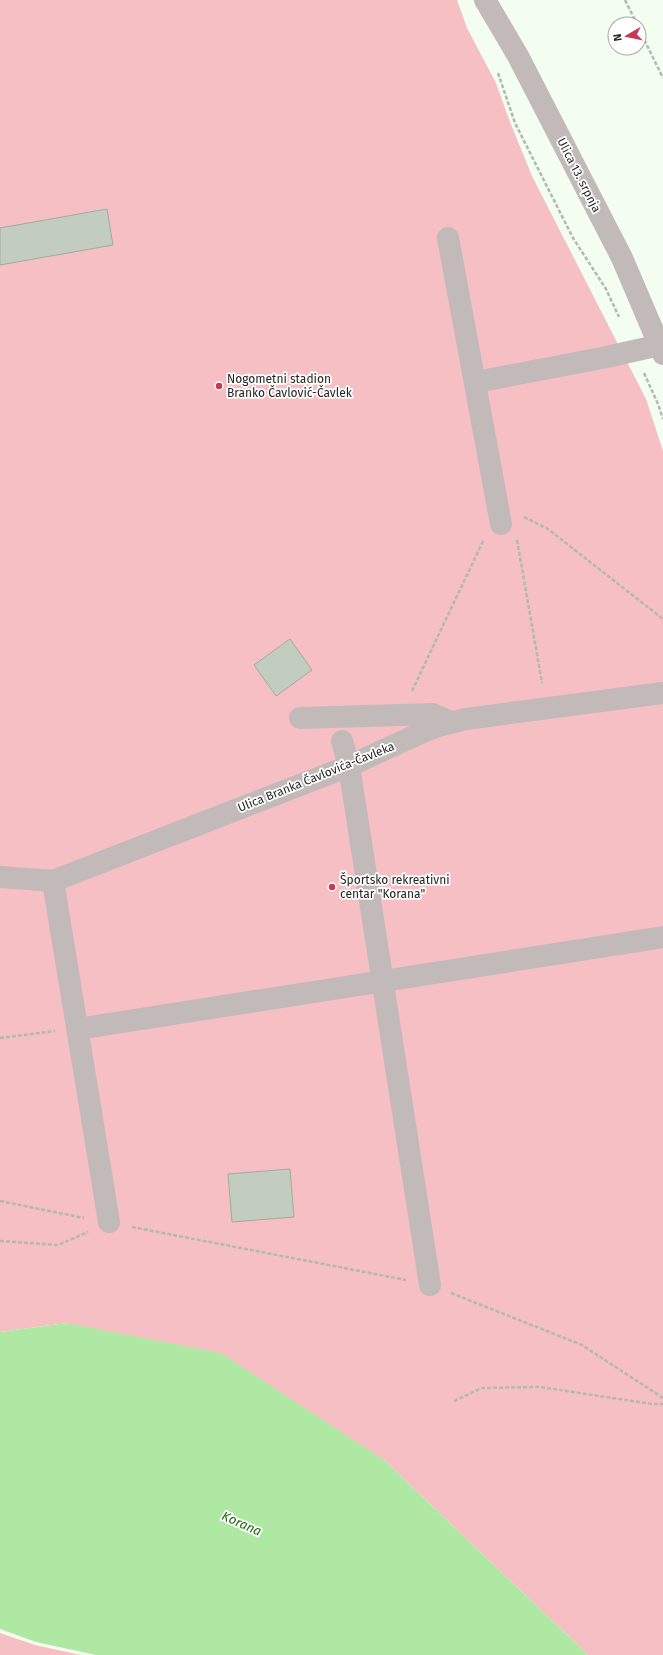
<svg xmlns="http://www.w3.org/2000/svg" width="663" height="1655" viewBox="0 0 663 1655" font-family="'Fira Sans',sans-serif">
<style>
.green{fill:#f6bfc4}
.water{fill:#afe8a3}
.building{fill:#c2cdbf;stroke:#a0ab9e}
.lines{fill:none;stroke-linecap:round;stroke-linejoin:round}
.path{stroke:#b2baaf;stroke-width:2.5;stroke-dasharray:4 2;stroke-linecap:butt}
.minor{stroke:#c2b9b9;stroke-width:22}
.poi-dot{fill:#c83857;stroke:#fff;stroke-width:1.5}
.labels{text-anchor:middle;stroke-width:3.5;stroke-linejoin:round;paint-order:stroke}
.street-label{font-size:12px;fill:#222621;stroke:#fff}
.poi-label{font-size:12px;fill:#222621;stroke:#fff;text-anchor:start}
.water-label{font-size:13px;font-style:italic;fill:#1e6608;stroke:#fff}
</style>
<rect width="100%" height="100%" fill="#f3fef0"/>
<!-- green -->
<g class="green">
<path d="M0 0H457L467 28 496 83 510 122 532 176 646 399 663 451V1655H588L384 1460 67 1323 0 1332Z"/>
<path d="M0 1633 35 1645 81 1655H0Z"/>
</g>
<!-- water -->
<path class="water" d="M67 1323 221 1353 384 1460 588 1655H96L36 1642 0 1629V1332Z"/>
<!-- building -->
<g class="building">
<path d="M107 209 113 245 0 265V228Z"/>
<path d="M290 639 312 670 276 696 254 665Z"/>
<path d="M290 1169 294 1217 232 1222 228 1174Z"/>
</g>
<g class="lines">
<!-- path -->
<g class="path">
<path d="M625 0 637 24"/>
<path d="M639 29 663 78"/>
<path d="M498 73 515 123 573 238 606 289 619 317"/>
<path d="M644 373 658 404 663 419"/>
<path d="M524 517 548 529 663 619"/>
<path d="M517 540 542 683"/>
<path d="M412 691 484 539"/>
<path d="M0 1038 55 1031"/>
<path d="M0 1201 84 1218"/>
<path d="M132 1227 406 1280"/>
<path d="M0 1241 58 1245 88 1232"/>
<path d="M451 1293 582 1345 663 1398"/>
<path d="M454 1401 482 1388 540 1387 652 1404H663"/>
</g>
<!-- minor -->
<g class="minor">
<path d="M485 0 518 56 622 258 663 354"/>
<path d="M448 238 501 524"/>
<path d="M476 382 602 358 660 345"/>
<path d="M300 718 433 714 451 722"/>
<path d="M342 741 349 766 430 1285"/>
<path d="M0 877 53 881 349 766 425 731 438 726 466 719 663 693"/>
<path d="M53 881 109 1222"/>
<path d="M78 1029 663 937"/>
</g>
</g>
<!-- markers -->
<g class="poi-dot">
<circle cx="219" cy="386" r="4"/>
<circle cx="332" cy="887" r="4"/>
</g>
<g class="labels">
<!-- street labels -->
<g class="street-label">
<text transform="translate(579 175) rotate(63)" y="4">Ulica 13. srpnja</text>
<text transform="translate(316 777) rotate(-22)" y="4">Ulica Branka Čavlovića-Čavleka</text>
</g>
<!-- poi labels -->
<g class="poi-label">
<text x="227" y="383">Nogometni stadion<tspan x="227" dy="14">Branko Čavlović-Čavlek</tspan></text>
<text x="340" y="884">Športsko rekreativni<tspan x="340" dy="14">centar "Korana"</tspan></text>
</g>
<!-- water labels -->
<g class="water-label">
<text transform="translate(242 1523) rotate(24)" y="5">Korana</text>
</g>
</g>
<!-- north arrow -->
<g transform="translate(627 36) rotate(261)"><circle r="19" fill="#ffffff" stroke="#a7a8a6"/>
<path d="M0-3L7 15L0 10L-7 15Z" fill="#c83857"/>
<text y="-6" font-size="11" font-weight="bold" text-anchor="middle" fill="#222621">N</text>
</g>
</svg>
